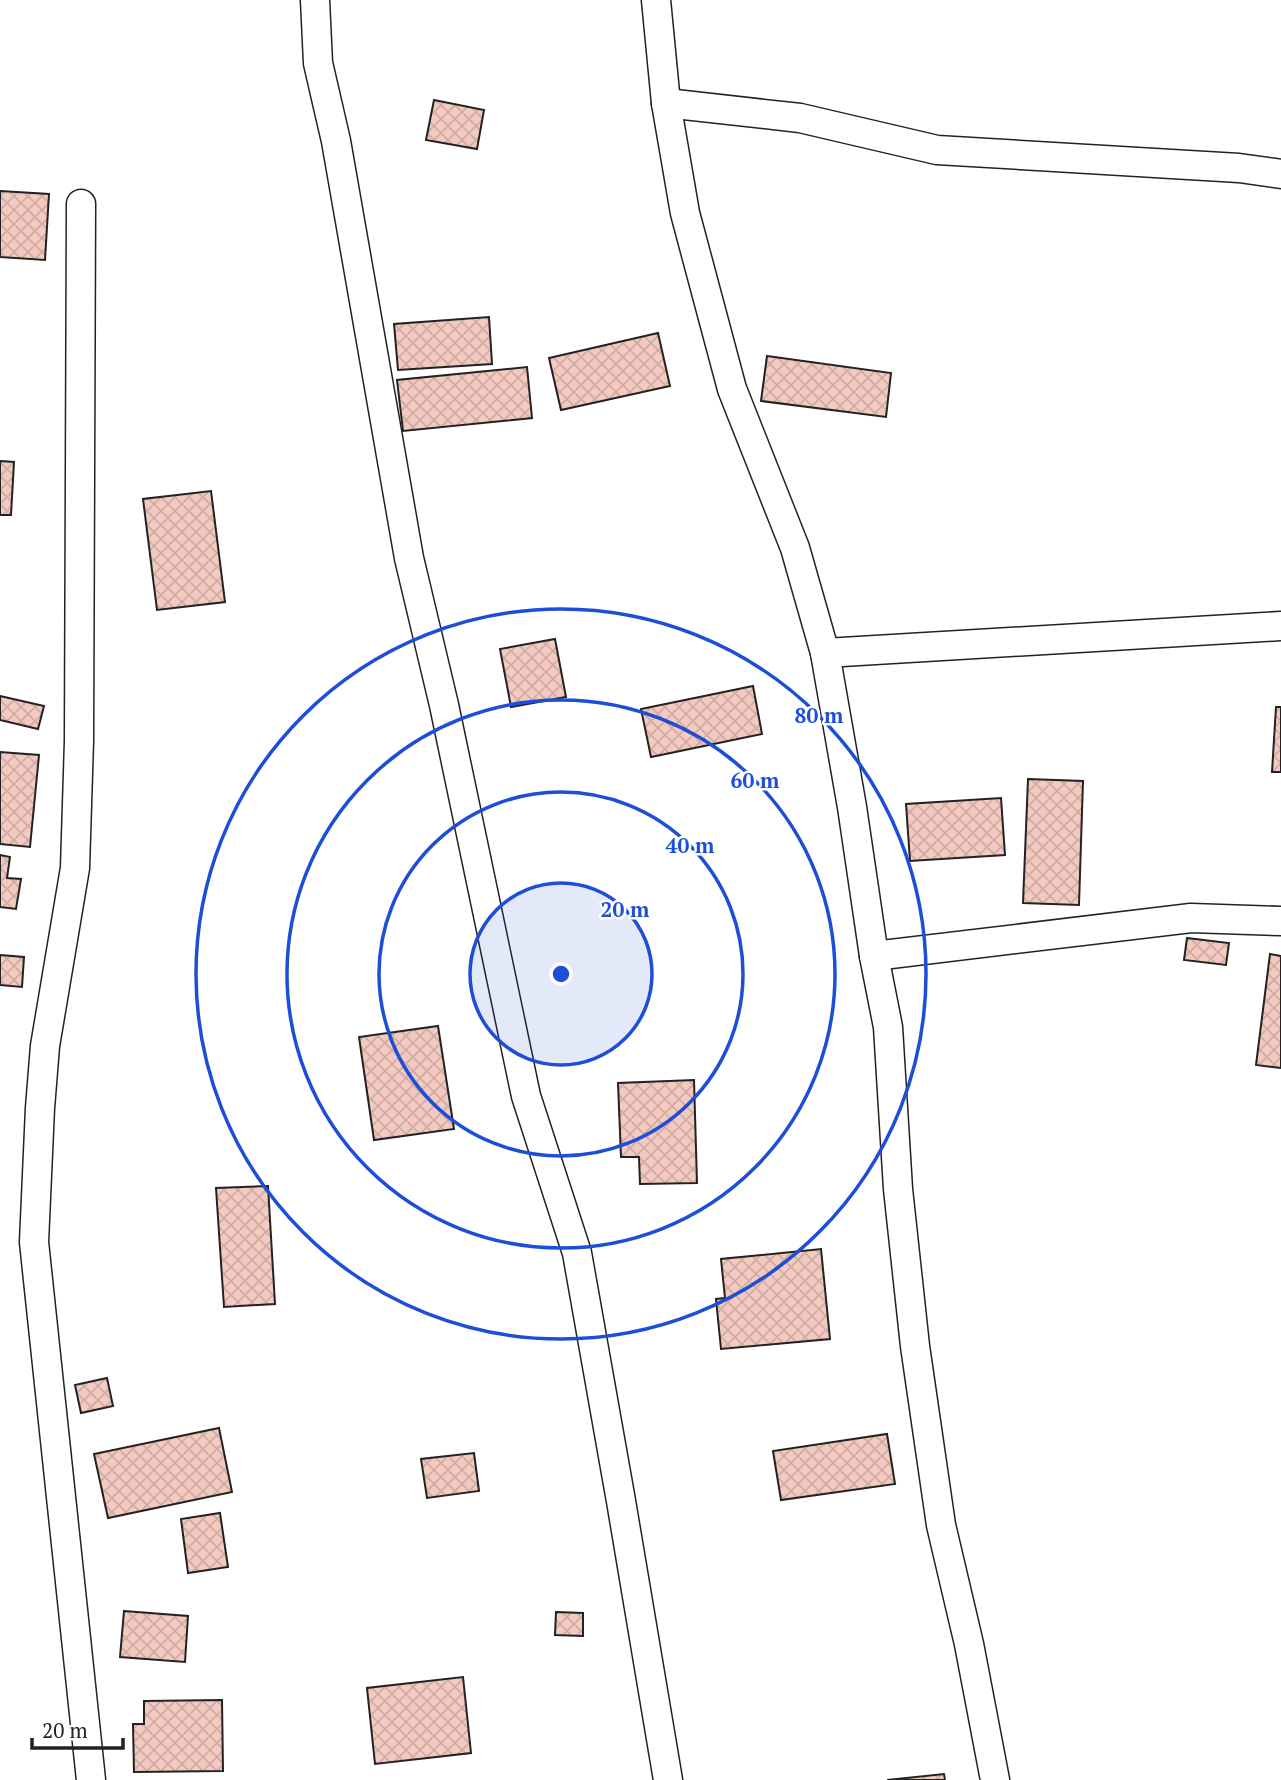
<svg xmlns="http://www.w3.org/2000/svg" width="1281" height="1780" viewBox="0 0 1281 1780" font-family="'PT Serif',serif">
<style>
.building{fill:url(#building-cross-hatch);stroke:#222;stroke-width:2}
.lines{fill:none;stroke-linecap:round;stroke-linejoin:round}
.minor-casing{stroke:#222;stroke-width:31}
.minor{stroke:#fff;stroke-width:28}
.ring{fill:none;stroke:#1d4ed8;stroke-width:3.5}
.centre{fill:#1d4ed8;stroke:#fff;stroke-width:3.5}
.ring-label{font-size:21px;text-anchor:middle;font-weight:bold;fill:#1d4ed8;stroke:#fff;stroke-width:5;stroke-linejoin:round;paint-order:stroke}
</style>
<defs>
<pattern id="building-cross-hatch" width="8" height="8" patternUnits="userSpaceOnUse" patternTransform="scale(1.75)"><rect width="8" height="8" fill="#f3c9c0"/><path d="M0 0l8 8M0 8l8-8" fill="none" stroke="#d0aca5"/></pattern>
</defs>
<rect width="100%" height="100%" fill="#fff"/>
<!-- building -->
<g class="building">
<path d="M434 100 484 110 477 149 426 140Z"/>
<path d="M0 191 49 194 45 260 0 257Z"/>
<path d="M489 317 492 364 398 370 394 324Z"/>
<path d="M658 333 670 386 561 410 549 358Z"/>
<path d="M767 356 891 373 886 417 761 401Z"/>
<path d="M527 367 532 418 403 431 397 380Z"/>
<path d="M0 461 14 462 11 515H0Z"/>
<path d="M211 491 225 602 157 610 143 499Z"/>
<path d="M555 639 566 697 511 707 500 649Z"/>
<path d="M753 686 762 734 651 757 641 709Z"/>
<path d="M0 696 44 706 38 729 0 720Z"/>
<path d="M1276 707H1281V772H1272Z"/>
<path d="M0 752 39 755 30 847 0 844Z"/>
<path d="M1028 779 1083 781 1079 905 1023 903Z"/>
<path d="M1001 798 1005 855 910 861 906 804Z"/>
<path d="M0 855 10 857 7 878 21 879 16 909 0 907Z"/>
<path d="M1187 938 1229 943 1226 965 1184 960Z"/>
<path d="M1270 954 1281 956V1068L1256 1065Z"/>
<path d="M0 955 24 957 22 987 0 985Z"/>
<path d="M438 1026 454 1129 374 1140 359 1037Z"/>
<path d="M694 1080 697 1183 640 1184 639 1157H621L618 1083Z"/>
<path d="M268 1186 275 1304 224 1307 216 1188Z"/>
<path d="M821 1249 830 1339 721 1349 716 1299 725 1298 721 1259Z"/>
<path d="M107 1378 113 1406 81 1413 75 1385Z"/>
<path d="M219 1428 232 1492 108 1518 94 1454Z"/>
<path d="M887 1434 895 1484 781 1500 773 1451Z"/>
<path d="M474 1453 479 1491 427 1498 421 1459Z"/>
<path d="M220 1513 228 1567 188 1573 181 1519Z"/>
<path d="M124 1611 188 1616 185 1662 120 1657Z"/>
<path d="M556 1612 583 1613V1636L555 1635Z"/>
<path d="M463 1677 471 1753 375 1764 367 1688Z"/>
<path d="M222 1700 223 1771 134 1772 133 1724H144V1701Z"/>
<path d="M944 1774 945 1780H887Z"/>
</g>
<g class="lines">
<defs>
<g id="minor">
<path d="M315 0 318 63 336 141 409 558 444 705 526 1096 577 1253 621 1501 668 1780"/>
<path d="M656 0 666 103 685 213 732 389 795 548 825 653 852 807 874 956 888 1027 898 1189 915 1346 941 1525 969 1644 995 1780"/>
<path d="M666 103 800 118 937 150 1239 168 1281 174"/>
<path d="M81 204 79 741 75 868 45 1046 40 1108 34 1242 91 1780"/>
<path d="M825 653 1281 626"/>
<path d="M874 956 1191 918 1281 921"/>
</g>
</defs>
<!-- minor casing -->
<use href="#minor" class="minor-casing"/>
<!-- minor -->
<use href="#minor" class="minor"/>
</g>
<!-- distance rings -->
<circle cx="561" cy="974" r="91" fill="#1d4ed8" fill-opacity=".12"/>
<g class="ring">
<circle cx="561" cy="974" r="91"/>
<circle cx="561" cy="974" r="182"/>
<circle cx="561" cy="974" r="274"/>
<circle cx="561" cy="974" r="365"/>
</g>
<circle cx="561" cy="974" r="10" class="centre"/>
<g class="ring-label">
<text x="819" y="723">80 m</text>
<text x="755" y="788">60 m</text>
<text x="690" y="853">40 m</text>
<text x="625" y="917">20 m</text>
</g>
<!-- scale -->
<path d="M32 1738v10h91v-10" fill="none" stroke="#222222" stroke-width="3.5"/>
<text x="42" y="1738" font-size="21" fill="#222222" stroke="#ffffff" stroke-width="5" paint-order="stroke">20 m</text>
</svg>
